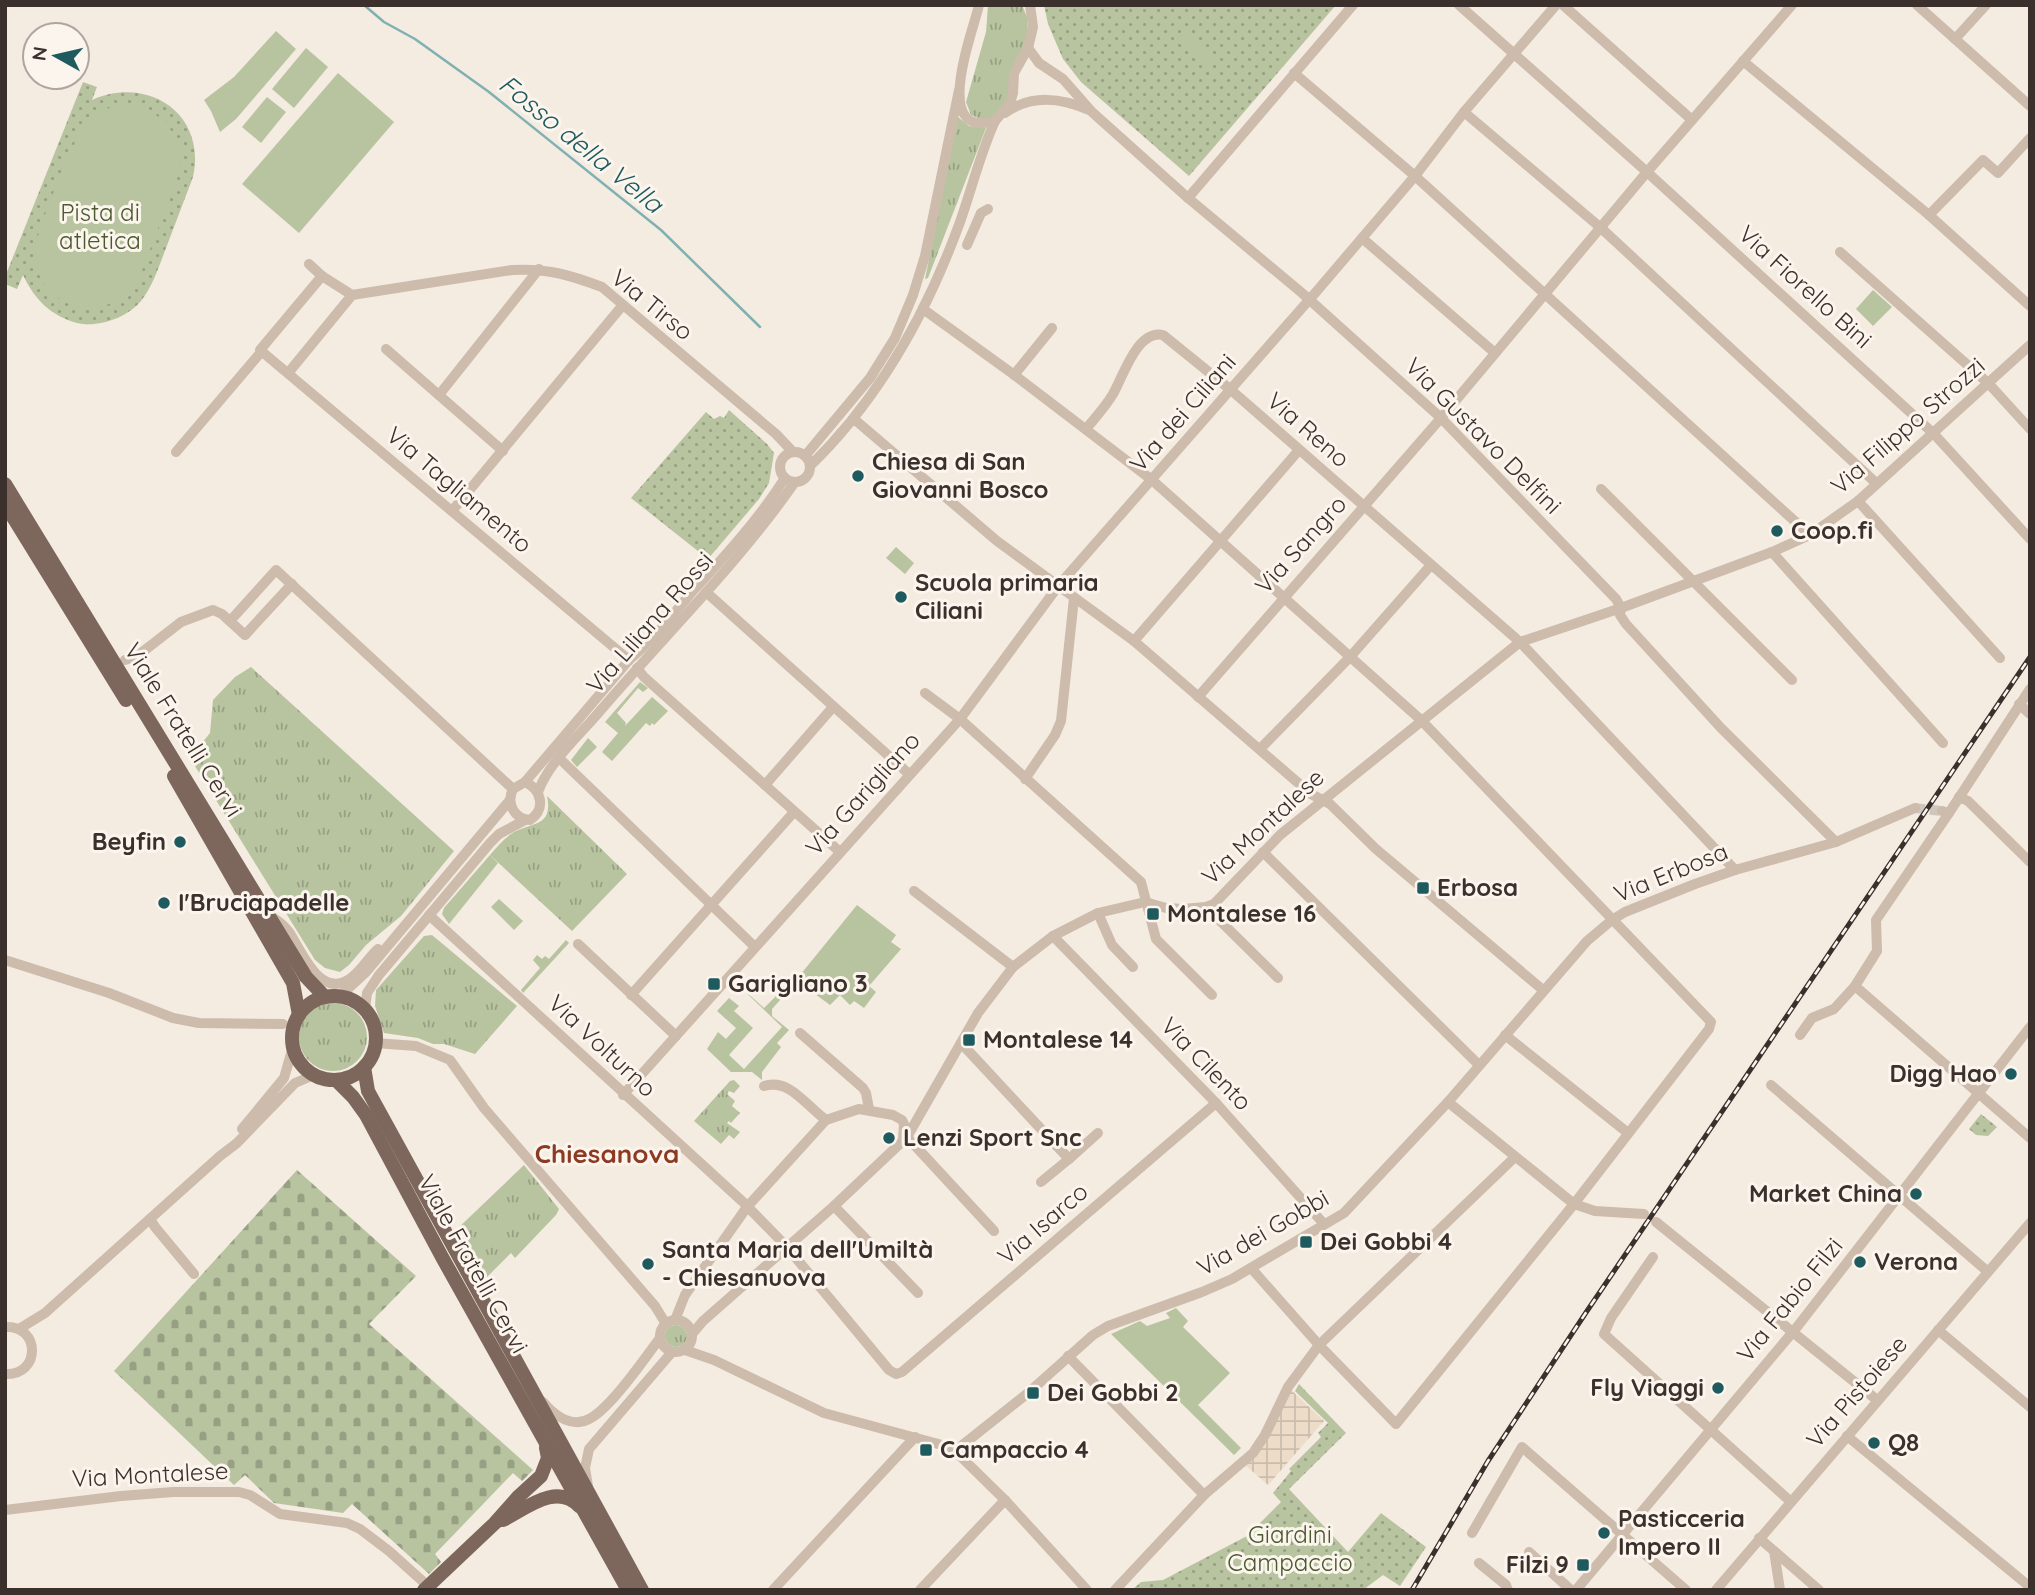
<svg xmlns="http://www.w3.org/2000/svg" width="2035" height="1595" viewBox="0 0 2035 1595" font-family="Quicksand,sans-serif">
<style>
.grass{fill:url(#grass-tufts)}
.cemetery{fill:url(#cemetery-stones)}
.park{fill:url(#park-dots)}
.garden{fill:#b8c4a0}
.plaza{fill:url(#plaza-grid)}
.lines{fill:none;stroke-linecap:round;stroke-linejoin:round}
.stream{stroke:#7fb0b2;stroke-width:2.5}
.minor-tunnel{stroke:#cfc6bd;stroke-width:10;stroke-dasharray:10 5;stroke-linecap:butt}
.minor{stroke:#cdbbac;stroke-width:10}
.major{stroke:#7d675c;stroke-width:14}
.rail-casing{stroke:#3b302b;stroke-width:5}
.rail{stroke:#fbf5ee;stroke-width:2.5;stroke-dasharray:8;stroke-linecap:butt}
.poi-dot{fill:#1f5a5e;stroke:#fbf5ee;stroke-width:2.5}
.labels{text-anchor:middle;stroke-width:6;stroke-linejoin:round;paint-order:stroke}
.park-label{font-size:24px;fill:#4a5a2e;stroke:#fbf5ee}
.street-label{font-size:24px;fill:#3b302b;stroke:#fbf5ee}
.poi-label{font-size:24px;font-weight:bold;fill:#3b302b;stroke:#fbf5ee;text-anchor:start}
.water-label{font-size:26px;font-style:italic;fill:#1f5a5e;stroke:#fbf5ee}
.neighbourhood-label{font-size:26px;font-weight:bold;fill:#8c3b22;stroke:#fbf5ee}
</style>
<defs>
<pattern id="grass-tufts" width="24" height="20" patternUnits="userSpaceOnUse" patternTransform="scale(1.75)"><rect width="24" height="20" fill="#b8c4a0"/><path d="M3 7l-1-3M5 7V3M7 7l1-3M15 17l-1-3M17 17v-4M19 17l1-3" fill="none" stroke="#97a083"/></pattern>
<pattern id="cemetery-stones" width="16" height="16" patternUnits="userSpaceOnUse" patternTransform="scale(1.75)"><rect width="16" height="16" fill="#b8c4a0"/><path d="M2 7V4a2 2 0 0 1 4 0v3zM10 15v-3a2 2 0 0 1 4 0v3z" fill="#97a083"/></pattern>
<pattern id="park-dots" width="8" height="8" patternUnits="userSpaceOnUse" patternTransform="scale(1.75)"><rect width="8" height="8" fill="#b8c4a0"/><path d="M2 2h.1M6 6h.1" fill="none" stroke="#97a083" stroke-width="1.8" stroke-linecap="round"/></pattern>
<pattern id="plaza-grid" width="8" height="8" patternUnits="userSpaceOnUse" patternTransform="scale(1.75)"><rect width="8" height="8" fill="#ecdcc8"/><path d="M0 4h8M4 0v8" fill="none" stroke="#cbbdac"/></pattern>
</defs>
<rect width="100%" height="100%" fill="#f4ebe1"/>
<!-- grass -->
<g class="grass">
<path d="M988 5H1022L1027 17 1028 31 1007 102 991 118 981 119 971 115 966 102 986 32Z"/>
<path d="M958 117 969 126 986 128 928 278 925 279Z"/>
<path d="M251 667 454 851 401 916 366 945 349 965 340 972 325 968 315 960 190 758 210 733 213 700 235 677Z"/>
<path d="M547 796 627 874 572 931 490 855C497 847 504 838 514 832 534 822 553 826 547 796Z"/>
<path d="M432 935 517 1006 475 1054 444 1044H433L418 1038 384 1033 375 1006 376 990 424 936Z"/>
<circle cx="333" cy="1037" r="34"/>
<path d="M734 1080 740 1086 734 1093 729 1091 727 1094 735 1101 732 1106 740 1113 731 1123 729 1121 727 1123 740 1132 734 1139 729 1135 721 1144 694 1121 730 1081Z"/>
<path d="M524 1165 559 1209 556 1215 515 1258 511 1253 482 1282 455 1231Z"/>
<circle cx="676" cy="1336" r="11"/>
</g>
<!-- cemetery -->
<path class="cemetery" d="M297 1170 416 1276 369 1324 533 1470 522 1481 513 1473 435 1554 441 1562 429 1574 352 1504 343 1513 274 1503 245 1475 234 1485 114 1371Z"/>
<!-- park -->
<g class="park">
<path d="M1044 5H1336L1189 176 1081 82 1063 59 1048 24Z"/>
<path d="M83 82 97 87 92 100C148 75 207 114 193 177 184 201 175 224 166 248 159 266 153 286 141 301 127 318 98 328 77 323 50 315 35 300 23 275L17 289 5 284V277Z"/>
<path d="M729 410 767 444 774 453 769 483 759 499 708 559 631 498 706 412 714 419 720 416 724 418Z"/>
<path d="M1981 1114 1997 1127 1988 1136 1976 1135 1969 1129Z"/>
<path d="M1299 1384 1346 1433 1289 1489 1348 1552 1381 1513 1426 1547 1400 1586 1383 1575 1363 1590H1132L1141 1582 1163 1580 1247 1536 1281 1502 1273 1493 1291 1471 1289 1469 1321 1437 1318 1433 1328 1423 1295 1391Z"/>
</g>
<!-- garden -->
<g class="garden">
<path d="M1183 30 1214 56 1207 64 1176 38Z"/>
<path d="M276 31 296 49 236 119 220 132 211 111 204 100 234 77Z"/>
<path d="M306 48 328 67 294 108 272 89Z"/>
<path d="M338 73 394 122 299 233 242 184Z"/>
<path d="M267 97 286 112 261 143 242 127Z"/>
<path d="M132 105 144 107 166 122 180 145 181 159 177 179 140 276C117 323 47 316 36 264 35 259 35 253 35 248 38 228 75 134 88 121 100 108 115 105 132 105Z"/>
<path d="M1873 290 1892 307 1873 326 1856 309Z"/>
<path d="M896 547 914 563 905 574 886 558Z"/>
<path d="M640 682 648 688 643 692 638 688 617 713 626 723 625 726 652 697 668 711 654 725 652 723 650 726 646 723 612 761 602 752 618 733 605 722Z"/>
<path d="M588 738 597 747 577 767 571 760Z"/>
<path d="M490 855 498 863 449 924 442 914 444 908Z"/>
<path d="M499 899 523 921 514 930 491 907Z"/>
<path d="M857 905 896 935 891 942 901 949 869 986 876 992 864 1008 854 1001 850 1005 840 995 830 1005 796 980Z"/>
<path d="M566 940 569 943 523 993 521 990 540 968 533 960 537 955 542 959 545 956 549 959Z"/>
<path d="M735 982 764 1008 777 995 781 999 772 1009V1016L789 1030 777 1043 781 1047 762 1072V1080L752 1072H731L707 1049 718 1032 726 1039 736 1028 717 1011 729 998 739 1006 734 1011 753 1028 729 1055 744 1069 782 1027Z"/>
<path d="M1176 1308 1188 1321 1183 1327 1230 1373 1198 1405 1241 1448 1234 1455 1111 1334 1140 1321 1147 1326 1170 1318 1166 1313Z"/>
</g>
<!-- plaza -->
<path class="plaza" d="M1288 1387 1324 1421 1268 1485 1243 1463Z"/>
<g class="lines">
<!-- stream -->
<path class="stream" d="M364 5 384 22 415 39 489 92 661 230 760 327"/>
<!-- minor-tunnel -->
<path class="minor-tunnel" d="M1915 808 1942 811"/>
<!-- minor -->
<g class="minor">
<path d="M979 5C973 32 930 140 995 121L1010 103 1013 93 1014 73 1028 48 1033 27 1030 5"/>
<path d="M1459 5 1647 172 1934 434 2030 539"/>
<path d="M1563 5 1692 120"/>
<path d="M1917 5 2030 106"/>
<path d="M1955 39 1986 5"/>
<path d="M1028 48 1039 63 1063 79 1092 112 1188 198 1302 293 1441 418 1616 599 1621 608 1620 615 1626 624 1721 728 1836 842"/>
<path d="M1743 61 1929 215 2030 306"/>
<path d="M1294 73 1415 176 1810 535"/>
<path d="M1464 112 1601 228 1876 483"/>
<path d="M1005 113C1031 94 1062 98 1089 110"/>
<path d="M1188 198 1353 5"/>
<path d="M1929 215 1983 160 1998 173 2030 138"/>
<path d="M1362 238 1495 353"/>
<path d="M967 245 981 213 988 209"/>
<path d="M1840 252 1989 384 2030 429"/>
<path d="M309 264 322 276"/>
<path d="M352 295 322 276 260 350 629 660"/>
<path d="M352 295 512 270C547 268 570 275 602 287L776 434 793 452"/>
<path d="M923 309 1013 374 1152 480 1421 720 1711 1022 1709 1029 1574 1204 1396 1424 1319 1345 1251 1268"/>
<path d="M386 349 503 451"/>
<path d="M289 372 352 295"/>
<path d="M1014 375 1052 328"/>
<path d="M439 395 539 269"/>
<path d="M854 419 997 541 1134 641 1311 794 1330 804 1376 849 1543 990"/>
<path d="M1086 429C1095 418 1106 406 1113 394 1123 377 1137 329 1163 335L1231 390 1520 642 1735 870"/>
<path d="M176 452 262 351"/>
<circle cx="795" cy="467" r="15"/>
<path d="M805 456 870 378 895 338 913 295 925 256 959 90"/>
<path d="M810 466C880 398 927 313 960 222 972 188 980 154 995 121"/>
<path d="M1601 489 1792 680"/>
<path d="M1858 501 2000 658"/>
<path d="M452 511 622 306"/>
<path d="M1772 552 1943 743"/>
<path d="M706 592 909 774"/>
<path d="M230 621 276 570 513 789"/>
<path d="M1134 641 1299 450"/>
<path d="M125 660 136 657 181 622 213 610 222 614 245 635 292 584"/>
<path d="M637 668 644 677 840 852"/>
<path d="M925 693 960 719 1141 882 1156 939 1212 995"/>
<path d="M1198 697 1441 418 1647 172 1792 5"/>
<path d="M2019 704 2030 714"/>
<path d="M1260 749 1350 657 1431 565"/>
<path d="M560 759 755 947"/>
<path d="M1025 779 1055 735 1061 721 1074 598"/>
<path d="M525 782 629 660C653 640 672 616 692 592 725 556 759 519 785 478"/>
<path d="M525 782C542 790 546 809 530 820 514 819 506 803 513 789Z"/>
<path d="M765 785 833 707"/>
<path d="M538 792C549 762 579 736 600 711 665 635 738 564 795 482"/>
<path d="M1959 797 1968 801 2030 862"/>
<path d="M1942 811 1949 813 2030 689"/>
<path d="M1949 813 1876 920 1877 951 1855 986 2030 1138"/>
<path d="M1263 852 1479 1065"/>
<path d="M914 891 1013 967"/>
<path d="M1206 907 1278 978"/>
<path d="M1098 913 1112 945 1133 967"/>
<path d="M429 915 743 1202 786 1246 889 1370 896 1374 902 1372 1216 1103"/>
<path d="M272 917C279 921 284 925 289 932 302 951 320 1001 351 978 362 970 368 958 378 949"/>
<path d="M1053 936 1216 1103 1324 1224"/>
<path d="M578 944 676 1036"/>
<path d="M5 960 109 993 173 1018 199 1023 283 1024"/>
<path d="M631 995 794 812"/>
<path d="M339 997 366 972 510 800"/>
<path d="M365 1010 367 993 379 975 490 843 499 834 525 820"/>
<path d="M800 1033 863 1088 866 1093 869 1109"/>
<path d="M1505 1035 1628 1133"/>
<path d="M1800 1035 1812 1018 1834 1009 1855 986"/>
<path d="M375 1043 416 1046 450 1060 484 1108 655 1306 666 1324"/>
<path d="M961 1043 1069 1159 1041 1182"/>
<path d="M1771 1085 1987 1271"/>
<path d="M764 1086C790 1078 806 1106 826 1120"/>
<path d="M623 1095 960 719 1059 585 1316 292 1415 176 1464 112 1556 5"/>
<path d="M1448 1102 1574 1204 1595 1211 1644 1214"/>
<path d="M242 1129 284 1078 293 1047"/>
<path d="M907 1137 994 1231"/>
<path d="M1069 1159 1098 1133"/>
<path d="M834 1206 918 1293"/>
<path d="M150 1219 155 1227 194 1274"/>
<path d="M1656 1222 1877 1400"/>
<path d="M1653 1257 1611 1318 1604 1334 1790 1501"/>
<path d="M675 1320 685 1295 747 1207 826 1120 859 1109 893 1115 902 1120 904 1124 903 1140"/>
<circle cx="676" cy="1336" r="16"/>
<path d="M5 1327C41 1325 41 1376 5 1374"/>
<path d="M19 1329 45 1313 220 1156 237 1143 295 1083 314 1075"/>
<path d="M1938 1330 2030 1407"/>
<path d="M692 1334 703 1321 834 1206 907 1137 978 1013 1013 967 1053 936 1098 913 1145 902 1166 908 1183 909 1206 907 1214 904 1280 835 1520 642 1621 608 1772 552 1810 535 1858 501 2030 345"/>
<path d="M685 1350 714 1360 824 1413 942 1445 955 1451 1005 1500 1087 1590"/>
<path d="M1068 1356 1204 1495"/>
<path d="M543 1402C555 1416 573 1429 591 1418 612 1406 645 1358 660 1338"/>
<path d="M1847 1436 2030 1587"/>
<path d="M955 1451 1028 1393 1093 1335 1108 1326 1202 1292 1232 1279 1344 1213 1448 1102 1587 941 1612 920 1625 912 1695 884 1735 870 1836 842 1915 808"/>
<path d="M588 1486 585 1468 589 1449 672 1352"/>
<path d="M5 1510 121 1496 173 1492H239L250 1495 280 1514 347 1523 360 1529 389 1551 428 1586"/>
<path d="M1472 1533 1522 1447 1686 1590"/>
<path d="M1759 1538 1819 1590"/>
<path d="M1774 1551 1780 1590"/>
<path d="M1529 1552 1571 1590"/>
<path d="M1479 1563 1506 1585 1508 1590"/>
<path d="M773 1590 915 1437"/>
<path d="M920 1590 1005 1500"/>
<path d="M1115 1590 1204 1495 1253 1453 1265 1435 1288 1387 1319 1345 1515 1157"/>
<path d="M1576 1590 1797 1327 2030 1027"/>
<path d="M1716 1590 2030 1223"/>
</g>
<!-- major -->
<g class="major">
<path d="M5 484 306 977 325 997"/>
<path d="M5 504 126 700"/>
<path d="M174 776 293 983 299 1015"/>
<circle cx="334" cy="1038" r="42"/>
<path d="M364 1067 368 1091 642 1590"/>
<path d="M336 1080 353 1097 366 1115 442 1257 628 1590"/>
<path d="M503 1520C525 1509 557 1482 579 1506"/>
<path d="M424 1590 495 1523 518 1497 541 1476 548 1458 546 1448"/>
</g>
<defs>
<path id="rail" d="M1412 1590 1488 1461 1587 1311 2030 657"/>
</defs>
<!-- rail casing -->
<use href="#rail" class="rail-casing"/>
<!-- rail -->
<use href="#rail" class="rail"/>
</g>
<!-- markers -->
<g class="poi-dot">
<circle cx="858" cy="476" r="7"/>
<circle cx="1777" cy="531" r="7"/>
<circle cx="901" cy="597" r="7"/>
<circle cx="180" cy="842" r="7"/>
<rect x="1416" y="881" width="14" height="14" rx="3.5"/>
<circle cx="164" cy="903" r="7"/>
<rect x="1146" y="907" width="14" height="14" rx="3.5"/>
<rect x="707" y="977" width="14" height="14" rx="3.5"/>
<rect x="962" y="1033" width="14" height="14" rx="3.5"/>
<circle cx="2011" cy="1074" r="7"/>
<circle cx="889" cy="1138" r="7"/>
<circle cx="1916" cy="1194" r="7"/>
<rect x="1299" y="1235" width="14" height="14" rx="3.5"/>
<circle cx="1860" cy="1262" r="7"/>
<circle cx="648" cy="1264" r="7"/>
<circle cx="1718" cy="1388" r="7"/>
<rect x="1026" y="1386" width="14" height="14" rx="3.5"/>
<circle cx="1874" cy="1443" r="7"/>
<rect x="919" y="1443" width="14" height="14" rx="3.5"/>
<circle cx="1604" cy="1533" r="7"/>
<rect x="1576" y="1558" width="14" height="14" rx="3.5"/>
</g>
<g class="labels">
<!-- park labels -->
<g class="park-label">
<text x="100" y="221">Pista di<tspan x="100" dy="28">atletica</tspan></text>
<text x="1290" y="1543">Giardini<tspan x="1290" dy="28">Campaccio</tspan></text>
</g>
<!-- street labels -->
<g class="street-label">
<text transform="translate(1805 287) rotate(42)" y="8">Via Fiorello Bini</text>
<text transform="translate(652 305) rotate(39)" y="8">Via Tirso</text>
<text transform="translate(1183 413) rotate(-49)" y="8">Via dei Ciliani</text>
<text transform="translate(1908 426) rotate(-41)" y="8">Via Filippo Strozzi</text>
<text transform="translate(1308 430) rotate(41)" y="8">Via Reno</text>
<text transform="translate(1483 436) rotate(45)" y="8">Via Gustavo Delfini</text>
<text transform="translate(459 490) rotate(40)" y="8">Via Tagliamento</text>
<text transform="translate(1301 545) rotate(-48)" y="8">Via Sangro</text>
<text transform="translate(650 623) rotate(-49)" y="8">Via Liliana Rossi</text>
<text transform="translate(183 730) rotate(58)" y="8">Viale Fratelli Cervi</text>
<text transform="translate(863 794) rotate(-48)" y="8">Via Garigliano</text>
<text transform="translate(1263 827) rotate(-43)" y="8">Via Montalese</text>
<text transform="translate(1671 873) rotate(-22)" y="8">Via Erbosa</text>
<text transform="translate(602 1046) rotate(43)" y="8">Via Volturno</text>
<text transform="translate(1206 1064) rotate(46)" y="8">Via Cilento</text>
<text transform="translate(1043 1224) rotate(-41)" y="8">Via Isarco</text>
<text transform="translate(1263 1233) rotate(-30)" y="8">Via dei Gobbi</text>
<text transform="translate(473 1264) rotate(61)" y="8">Viale Fratelli Cervi</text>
<text transform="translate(1790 1300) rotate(-51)" y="8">Via Fabio Filzi</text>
<text transform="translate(1857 1392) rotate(-49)" y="8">Via Pistoiese</text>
<text transform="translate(150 1475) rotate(-3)" y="8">Via Montalese</text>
</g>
<!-- poi labels -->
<g class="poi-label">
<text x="872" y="470">Chiesa di San<tspan x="872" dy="28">Giovanni Bosco</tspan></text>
<text x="1791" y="539">Coop.fi</text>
<text x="915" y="591">Scuola primaria<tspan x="915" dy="28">Ciliani</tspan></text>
<text x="166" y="850" text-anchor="end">Beyfin</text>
<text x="1437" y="896">Erbosa</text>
<text x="178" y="911">I'Bruciapadelle</text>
<text x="1167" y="922">Montalese 16</text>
<text x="728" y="992">Garigliano 3</text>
<text x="983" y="1048">Montalese 14</text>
<text x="1997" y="1082" text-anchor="end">Digg Hao</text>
<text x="903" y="1146">Lenzi Sport Snc</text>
<text x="1902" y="1202" text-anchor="end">Market China</text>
<text x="1320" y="1250">Dei Gobbi 4</text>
<text x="662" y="1258">Santa Maria dell'Umiltà<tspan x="662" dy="28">- Chiesanuova</tspan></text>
<text x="1874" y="1270">Verona</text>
<text x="1704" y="1396" text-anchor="end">Fly Viaggi</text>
<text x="1047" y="1401">Dei Gobbi 2</text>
<text x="1888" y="1451">Q8</text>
<text x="940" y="1458">Campaccio 4</text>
<text x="1618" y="1527">Pasticceria<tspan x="1618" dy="28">Impero II</tspan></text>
<text x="1569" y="1573" text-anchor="end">Filzi 9</text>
</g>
<!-- water labels -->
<g class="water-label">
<text transform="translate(581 144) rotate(39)" y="9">Fosso della Vella</text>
</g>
<!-- neighbourhood labels -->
<g class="neighbourhood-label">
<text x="607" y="1163">Chiesanova</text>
</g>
</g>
<!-- border -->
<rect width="2035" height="1595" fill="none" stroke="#3b302b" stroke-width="14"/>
<!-- north arrow -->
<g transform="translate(56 56) rotate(278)"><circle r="33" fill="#fbf5ee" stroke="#aea6a0" stroke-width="2"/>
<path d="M0-5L12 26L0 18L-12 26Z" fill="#1f5a5e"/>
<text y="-10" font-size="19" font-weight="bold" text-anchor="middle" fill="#3b302b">N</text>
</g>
</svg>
